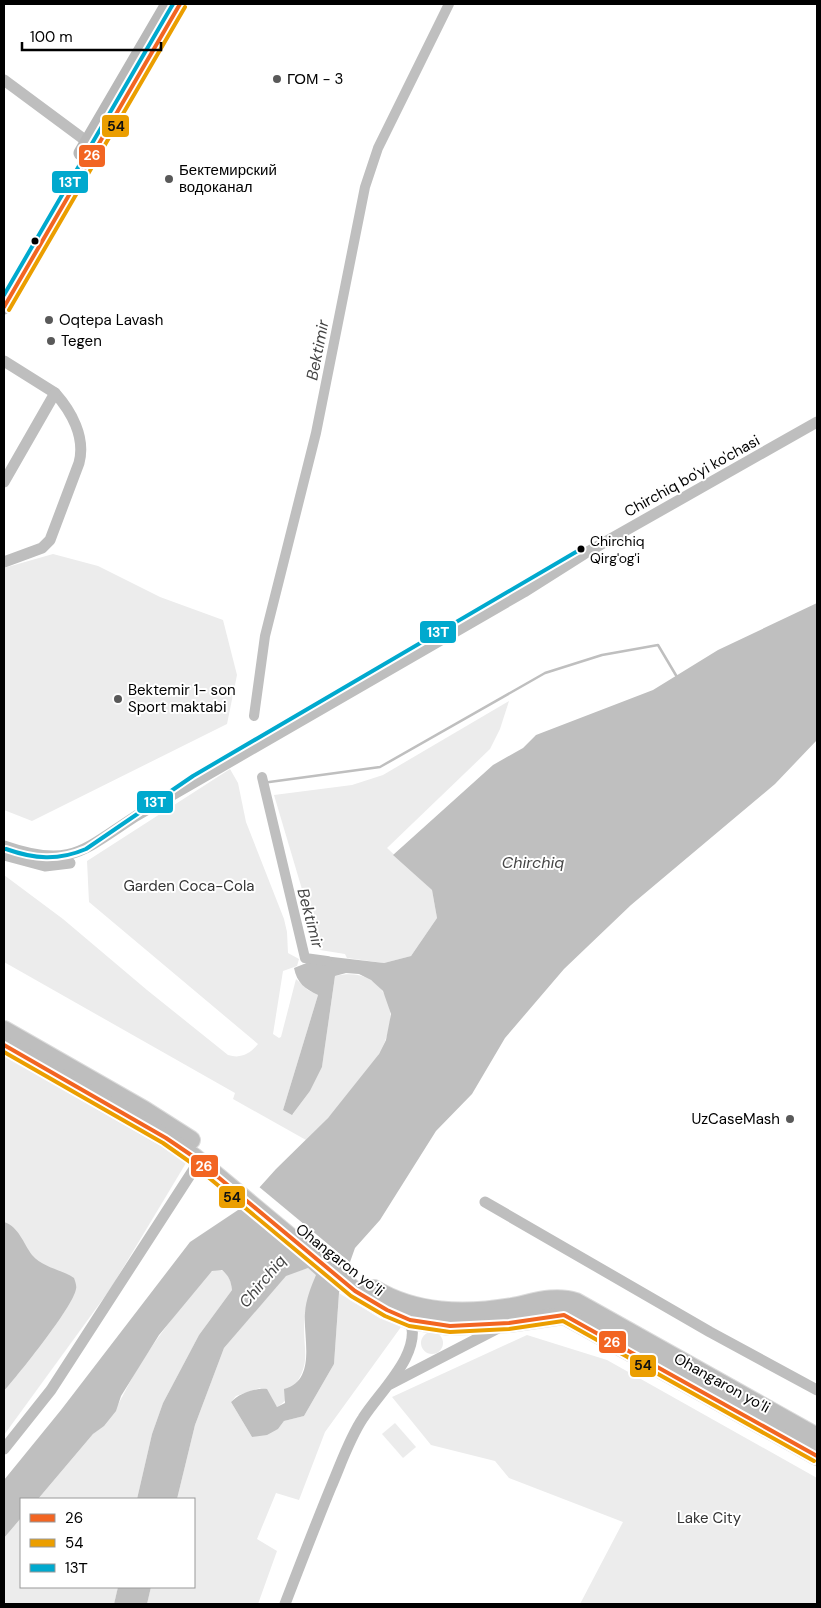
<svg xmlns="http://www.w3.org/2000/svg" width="821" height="1608" viewBox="0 0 821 1608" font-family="'DM Sans',sans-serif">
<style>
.green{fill:#ececec}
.water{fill:#bfbfbf}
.pier{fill:#fff}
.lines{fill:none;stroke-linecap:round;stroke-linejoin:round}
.stream{stroke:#bfbfbf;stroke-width:2.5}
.canal{stroke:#bfbfbf;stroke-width:10}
.trunk-casing{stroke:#dbdbdb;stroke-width:20}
.minor{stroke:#bebebe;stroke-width:11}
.secondary{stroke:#b8b8b8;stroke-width:15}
.trunk{stroke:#bebebe;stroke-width:18}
.bus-1-casing{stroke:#fff;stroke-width:8}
.bus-2-casing{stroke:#fff;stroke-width:8}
.bus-3-casing{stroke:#fff;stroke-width:8}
.bus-1{stroke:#f26522;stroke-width:4}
.bus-2{stroke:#eb9e00;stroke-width:4}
.bus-3{stroke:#00a9ce;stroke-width:4}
.poi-dot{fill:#595959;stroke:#fff;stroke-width:2}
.bus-dot{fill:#000;stroke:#fff;stroke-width:2}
.labels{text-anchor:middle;stroke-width:4;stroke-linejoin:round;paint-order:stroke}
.bus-label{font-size:14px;fill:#000;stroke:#fff;text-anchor:start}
.poi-label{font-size:15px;fill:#000;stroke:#fff;text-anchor:start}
.street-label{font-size:15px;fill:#000;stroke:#fff}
.park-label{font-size:15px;fill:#333;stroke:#fff}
.water-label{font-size:16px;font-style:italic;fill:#444;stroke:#fff}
.line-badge{stroke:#fff;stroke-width:2}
.badge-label{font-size:14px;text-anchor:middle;font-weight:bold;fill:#fff}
.pale-badge-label{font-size:14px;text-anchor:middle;font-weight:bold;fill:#111}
</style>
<rect width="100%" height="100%" fill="#fff"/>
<!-- green -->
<g class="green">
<path d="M53 554 98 566 160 597 223 620 237 675 227 724 32 821 4 810V568Z"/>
<path d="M509 701 500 729 490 749 387 848 432 890 437 918 411 956 384 963 347 958 345 954 320 950 274 795 352 785 383 775Z"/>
<path d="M230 769 238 783 246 822 284 919 287 932 288 953 299 959 297 966 283 971 273 1034 279 1038 281 1037 296 979 308 990 318 995 283 1110 293 1114 310 1091 322 1067 335 976C352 972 368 974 380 988 419 1034 337 1109 306 1140L233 1099 235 1093 4 962V875L63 919 147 990 228 1055C241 1059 250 1054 258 1044L89 902 87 861Z"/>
<path d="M4 1054 189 1158 111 1288 4 1435Z"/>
<path d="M308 1268 317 1275C309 1292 304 1312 304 1332 305 1356 309 1365 294 1387 288 1396 286 1402 277 1407L260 1388 236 1396 231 1402 252 1437 278 1429 284 1421 304 1416 334 1364 339 1293 381 1319 384 1316 401 1327 325 1432 299 1500 276 1493 257 1539 277 1551 258 1604H147L151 1587H194V1499H177L195 1425 224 1348 286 1275Z"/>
<path d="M217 1269C228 1271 231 1280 232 1290L199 1335 163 1403 152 1434 137 1499H38L93 1434C116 1417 123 1392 138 1368 158 1335 183 1305 207 1274Z"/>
<circle cx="432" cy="1343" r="11"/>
<path d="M527 1335 607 1360 817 1478V1604H580L623 1522 509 1478 495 1461 431 1445 392 1397Z"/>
<path d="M395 1423 416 1447 403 1458 382 1434Z"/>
<path d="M21 1518V1587H118L114 1604H4V1538Z"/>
</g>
<!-- water -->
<g class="water">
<path d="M817 603V740L775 784 631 905 564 969 505 1038 472 1094 436 1131 380 1220 355 1248 339 1293 334 1364 304 1416 284 1421 278 1429 267 1435 252 1437 231 1402C240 1393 254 1388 267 1389L277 1407 285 1403 284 1389C317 1380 303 1338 305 1313 306 1299 311 1287 316 1275L308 1268 286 1276 224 1348 195 1425 177 1499H137L152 1434 163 1403 199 1335 232 1290C231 1281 229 1276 222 1270L212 1271 159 1335 121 1396 116 1411 104 1426 93 1434 38 1499H21V1518L4 1538V1480L61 1410 190 1242 241 1208 276 1169 328 1118 379 1054 386 1040 391 1014 383 991 371 980 359 974 346 973 335 976 322 1067 310 1091 292 1115 283 1110 318 995C305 989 297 983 294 968L324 956 384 963 411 956 437 918 432 890 393 855 493 765 523 748 536 735 653 690 718 650Z"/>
<path d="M4 1222C19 1227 23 1243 32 1255 43 1268 61 1269 74 1278 75 1281 77 1286 76 1289 73 1307 18 1375 4 1391Z"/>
<path d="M118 1587H151L147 1604H114Z"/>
</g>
<!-- pier -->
<path class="pier" d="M258 1186 352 1264 343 1289 242 1204Z"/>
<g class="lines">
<!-- stream -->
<path class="stream" d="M262 783 380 767 545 673 602 655 658 645 677 677"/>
<!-- canal -->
<g class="canal">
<path d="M254 716 265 636 316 433 365 187 378 148 449 4"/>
<path d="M262 777 305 958 327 961"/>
</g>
<defs>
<g id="trunk">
<path d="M4 1030 144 1110 191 1140"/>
<path d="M4 1045 166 1138 194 1157 355 1291 387 1310 410 1320 450 1326 509 1323 564 1315 817 1456"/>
<path d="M374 1289C416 1314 464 1315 512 1307 533 1303 554 1295 576 1302L817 1437"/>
</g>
</defs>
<!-- trunk casing -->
<use href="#trunk" class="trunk-casing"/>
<!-- minor -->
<g class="minor">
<path d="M4 80 93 146"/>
<path d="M4 361 55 393C71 411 86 437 79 463L50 540 42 548 4 562"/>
<path d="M4 482 55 393"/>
<path d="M4 846C70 869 82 851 136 816L524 592 584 554 817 422"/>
<path d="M4 855 45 866 70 863"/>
<path d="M485 1202 710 1332 817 1390"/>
<path d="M390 1384 500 1327"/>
<path d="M4 1449 51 1390 194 1169"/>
<path d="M285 1604C300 1565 315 1526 331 1487 341 1464 349 1439 363 1418 380 1391 423 1353 410 1320"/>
</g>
<!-- secondary -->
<g class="secondary">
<path d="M81 153 168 4"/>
<path d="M4 307 180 4"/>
</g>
<!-- trunk -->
<use href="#trunk" class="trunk"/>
<defs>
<g id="bus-1">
<path d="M4 307 180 4"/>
<path d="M4 1045 166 1138 194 1157 355 1291 387 1310 410 1320 450 1326 509 1323 564 1315 817 1456"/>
</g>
<g id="bus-2">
<path d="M9 310 185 7"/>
<path d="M4 1052 163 1143 190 1162 351 1296 385 1316 409 1326 450 1332 509 1329 563 1321 814 1461"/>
</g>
<g id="bus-3">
<path d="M4 295 173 4"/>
<path d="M6 849C34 859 58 861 86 849L193 776 581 549"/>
</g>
</defs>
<!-- bus-1 casing -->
<use href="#bus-1" class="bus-1-casing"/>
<!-- bus-2 casing -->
<use href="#bus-2" class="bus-2-casing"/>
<!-- bus-3 casing -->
<use href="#bus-3" class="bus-3-casing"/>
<!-- bus-1 -->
<use href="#bus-1" class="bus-1"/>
<!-- bus-2 -->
<use href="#bus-2" class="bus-2"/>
<!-- bus-3 -->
<use href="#bus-3" class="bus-3"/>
</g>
<!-- markers -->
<g class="poi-dot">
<circle cx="277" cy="79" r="5"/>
<circle cx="169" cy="179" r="5"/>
<circle cx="49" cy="320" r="5"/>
<circle cx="51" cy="341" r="5"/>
<circle cx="118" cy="699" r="5"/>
<circle cx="790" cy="1119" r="5"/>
</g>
<g class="bus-dot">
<circle cx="35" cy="241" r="4.5"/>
<circle cx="581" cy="549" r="4.5"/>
</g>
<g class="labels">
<!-- bus labels -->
<g class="bus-label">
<text x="590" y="546">Chirchiq<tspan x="590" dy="17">Qirg'og'i</tspan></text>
</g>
<!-- poi labels -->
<g class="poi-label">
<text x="287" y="84">ГОМ - 3</text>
<text x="179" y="175">Бектемирский<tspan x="179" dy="17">водоканал</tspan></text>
<text x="59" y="325">Oqtepa Lavash</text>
<text x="61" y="346">Tegen</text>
<text x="128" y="695">Bektemir 1- son<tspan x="128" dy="17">Sport maktabi</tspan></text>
<text x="780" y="1124" text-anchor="end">UzCaseMash</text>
</g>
<!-- street labels -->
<g class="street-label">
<text transform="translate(692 476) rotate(-29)" y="5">Chirchiq bo'yi ko'chasi</text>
<text transform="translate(340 1260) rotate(38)" y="5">Ohangaron yoʻli</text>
<text transform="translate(722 1383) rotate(29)" y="5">Ohangaron yoʻli</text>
</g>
<!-- park labels -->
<g class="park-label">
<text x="189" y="891">Garden Coca-Cola</text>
<text x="709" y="1523">Lake City</text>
</g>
<!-- water labels -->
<g class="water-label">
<text transform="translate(317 350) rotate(-79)" y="6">Bektimir</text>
<text x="533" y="868">Chirchiq</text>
<text transform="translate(311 918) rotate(75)" y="6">Bektimir</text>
<text transform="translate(262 1281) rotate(-50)" y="6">Chirchiq</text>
</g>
</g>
<g class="line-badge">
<rect x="101" y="114" width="29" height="24" rx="5" fill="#eb9e00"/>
<rect x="78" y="144" width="28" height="24" rx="5" fill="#f26522"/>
<rect x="51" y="170" width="38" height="24" rx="5" fill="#00a9ce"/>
<rect x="419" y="620" width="38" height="24" rx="5" fill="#00a9ce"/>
<rect x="136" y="790" width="38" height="24" rx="5" fill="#00a9ce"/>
<rect x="190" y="1154" width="29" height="24" rx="5" fill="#f26522"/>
<rect x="218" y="1185" width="28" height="24" rx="5" fill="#eb9e00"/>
<rect x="598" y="1330" width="29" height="24" rx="5" fill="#f26522"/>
<rect x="629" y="1354" width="28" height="24" rx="5" fill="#eb9e00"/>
</g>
<g class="badge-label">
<text x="92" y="160">26</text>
<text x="70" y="187">13Т</text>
<text x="438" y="637">13Т</text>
<text x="155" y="807">13Т</text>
<text x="204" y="1171">26</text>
<text x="612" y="1347">26</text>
</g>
<g class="pale-badge-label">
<text x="116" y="131">54</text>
<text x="232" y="1202">54</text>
<text x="643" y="1370">54</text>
</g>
<!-- border -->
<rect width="821" height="1608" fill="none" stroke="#000000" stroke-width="10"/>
<!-- legend -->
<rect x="20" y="1498" width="175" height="90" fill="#ffffff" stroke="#999999"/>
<rect x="30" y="1514" width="25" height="8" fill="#f26522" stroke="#999999"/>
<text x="65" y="1523" font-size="15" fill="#000000">26</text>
<rect x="30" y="1539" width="25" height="8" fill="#eb9e00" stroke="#999999"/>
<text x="65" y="1548" font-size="15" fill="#000000">54</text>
<rect x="30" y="1564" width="25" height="8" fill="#00a9ce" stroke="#999999"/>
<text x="65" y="1573" font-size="15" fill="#000000">13Т</text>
<!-- scale -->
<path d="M22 42v8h139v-8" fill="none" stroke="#000000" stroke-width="2.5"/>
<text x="30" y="42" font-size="15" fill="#000000" stroke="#ffffff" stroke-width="4" paint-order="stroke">100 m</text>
</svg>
